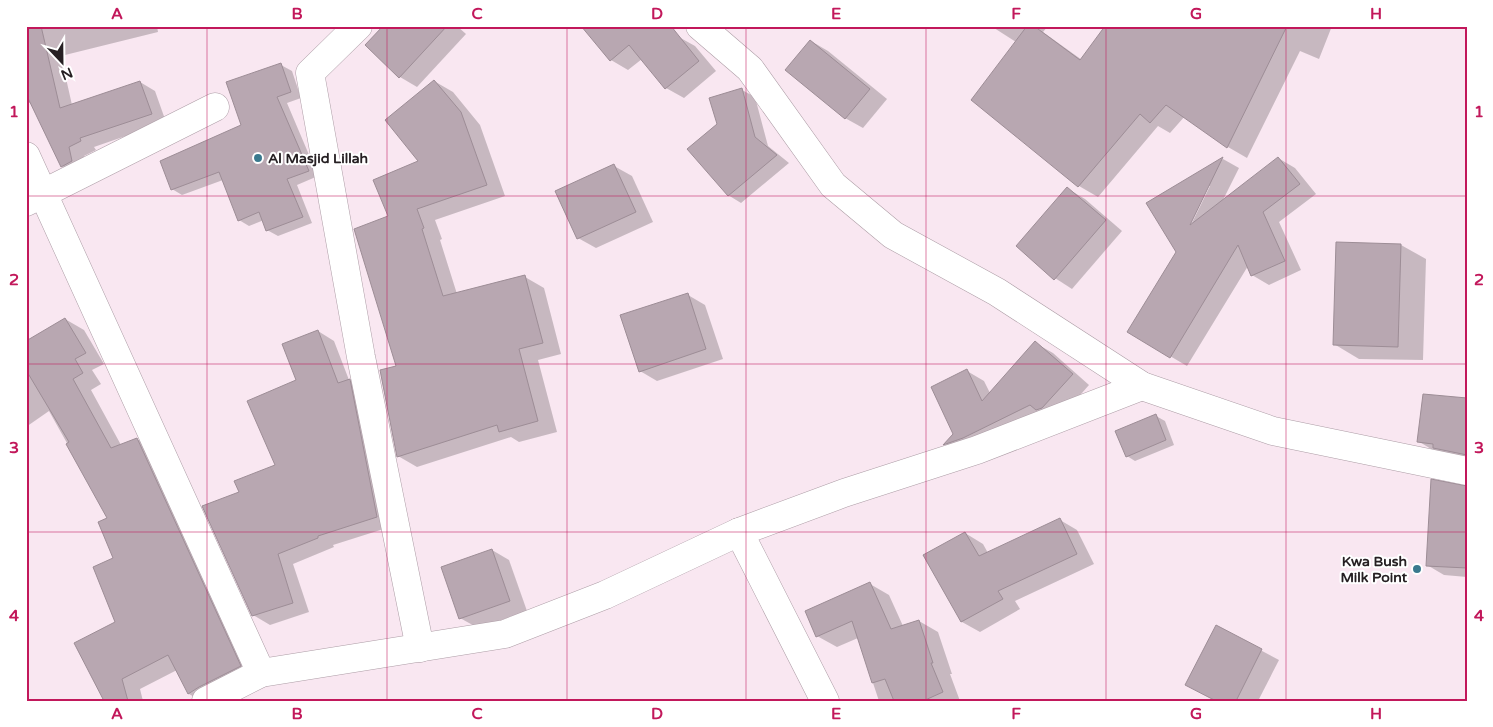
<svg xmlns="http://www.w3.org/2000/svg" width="1493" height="727" viewBox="0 0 1493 727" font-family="'Varela Round',sans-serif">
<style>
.shadow{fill:#0003;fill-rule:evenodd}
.building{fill:#b8a7b1;stroke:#9d8d96}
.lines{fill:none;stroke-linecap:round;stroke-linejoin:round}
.minor-casing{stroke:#ad9da6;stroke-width:29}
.minor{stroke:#fff;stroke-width:28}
.grid{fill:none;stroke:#c2185b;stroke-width:1;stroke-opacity:0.55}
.poi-dot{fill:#3a798e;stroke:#fff;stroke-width:2}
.labels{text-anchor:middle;stroke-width:4;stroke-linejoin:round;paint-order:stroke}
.poi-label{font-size:14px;font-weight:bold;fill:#262023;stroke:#fff;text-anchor:start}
.neatline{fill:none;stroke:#c2185b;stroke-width:2}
.grid-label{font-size:16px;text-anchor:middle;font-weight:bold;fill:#c2185b}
</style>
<rect width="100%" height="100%" fill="#f9e7f1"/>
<!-- shadow -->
<g class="shadow">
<path d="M26 26H157L158 32 61 56 72 105 140 82 155 91 166 122 94 147 96 150 84 156 87 170 77 175 62 166 33 105 26 101Z"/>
<path d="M385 26H457L466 34 417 87 400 77Z"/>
<path d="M991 26H1048L1043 32 1082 60 1232 26H1332L1319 59 1300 51 1247 158 1228 147 1185 116 1170 133 1158 126 1098 197 1079 186 1016 42Z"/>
<path d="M585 28 677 36 695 46 716 71 684 98 666 88 642 59 628 70 611 60Z"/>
<path d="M811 41 828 51 887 99 863 128 845 118Z"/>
<path d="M281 65 292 71 301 98 287 103 318 176 297 185 312 223 278 236 267 230 264 220 249 226 239 220 223 180 182 195 172 189 243 126Z"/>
<path d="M434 81 453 92 480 125 505 196 435 220 442 239 440 240 457 294 525 277 544 288 561 354 538 360 557 432 519 442 511 437 417 467 398 456 397 366 389 216 420 162Z"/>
<path d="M742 90 755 97 768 146 789 163 741 203 728 195Z"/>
<path d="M1278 158 1295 168 1316 194 1279 222 1301 270 1269 285 1252 275 1248 266 1187 366 1129 332 1177 252 1148 203 1223 159 1239 168 1223 200ZM1208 186H1210L1188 231 1186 230Z"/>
<path d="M614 166 632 176 653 222 596 248 578 238Z"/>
<path d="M1068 189 1085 199 1122 231 1072 289 1055 278Z"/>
<path d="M1338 244 1401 245 1426 259 1423 360 1359 359 1334 344Z"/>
<path d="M688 295 705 305 723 359 657 381 640 371Z"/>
<path d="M65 319 84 330 104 364 92 370 101 384 91 390 121 445 137 439 155 450 259 677 202 701 189 694 177 670 140 689 143 701H105L116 622 115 559 109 518 49 411 26 427V343Z"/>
<path d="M318 331 334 341 349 380 366 390 393 526 333 545 334 547 293 564 309 612 270 625 253 615 241 493 276 465 298 380Z"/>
<path d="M1035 343 1053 353 1089 385 1060 418 961 454 945 444 954 434 967 371 984 381 990 393Z"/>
<path d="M1467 400V461L1436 452 1418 441Z"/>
<path d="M1156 416 1165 421 1174 445 1135 461 1127 456Z"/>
<path d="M1467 487V577L1444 575 1427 565Z"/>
<path d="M1060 520 1077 530 1094 564 1015 601 1020 609 980 632 962 622 925 555 965 533 983 544 988 553Z"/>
<path d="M492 550 509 560 527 611 478 628 460 618Z"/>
<path d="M870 584 889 595 903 626 919 621 938 632 952 674H950L960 701H879L858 638 837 647 817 636Z"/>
<path d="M1217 627 1279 660 1258 701H1216Z"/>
</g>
<!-- building -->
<g class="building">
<path d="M26 26H41L60 108 140 81 152 114 80 138 81 141 69 147 72 161 61 167 26 94Z"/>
<path d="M383 26H447L399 78 365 45Z"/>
<path d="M581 26H671L699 61 665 89 629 45 610 61Z"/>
<path d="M1027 26H1034L1080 60 1105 26H1287L1227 148 1166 105 1150 123 1140 114 1078 187 971 100Z"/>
<path d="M810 40 870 89 845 119 785 70Z"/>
<path d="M281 63 291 92 277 97 309 171 287 179 303 217 266 231 259 212 238 221 219 172 171 190 160 161 241 125 226 82Z"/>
<path d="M434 80 461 112 487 185 417 209 424 228 422 229 443 296 525 275 543 343 519 349 538 421 499 432 497 425 397 457 380 370 396 366 354 229 388 216 373 180 418 161 385 120Z"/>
<path d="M742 88 755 137 777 155 728 196 687 149 717 124 709 98Z"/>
<path d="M1223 157 1190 225 1278 157 1300 184 1263 212 1285 261 1251 276 1238 245 1170 358 1127 332 1176 252 1146 203Z"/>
<path d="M614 164 636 212 577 239 555 191Z"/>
<path d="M1067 187 1106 220 1054 280 1016 246Z"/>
<path d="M1336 242 1401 244 1398 347 1333 345Z"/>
<path d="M688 293 706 349 639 372 620 315Z"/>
<path d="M65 318 86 353 75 359 83 373 73 379 111 448 137 438 241 666 199 687 188 694 168 655 122 679 128 701H104L74 643 115 622 93 567 113 558 98 522 107 518 66 444 69 442 26 370V341Z"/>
<path d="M318 330 338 383 350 379 377 517 318 536V538L278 554 293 603 252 616 202 506 239 492 234 481 275 465 247 401 296 380 282 344Z"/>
<path d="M1035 341 1073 374 1042 408 1036 410 1030 405 963 438 943 445 953 434 931 387 967 369 982 401Z"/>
<path d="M1423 394 1467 398V455L1433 448V444L1417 442Z"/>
<path d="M1156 414 1166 440 1126 457 1115 431Z"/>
<path d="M1431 479 1467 486V568L1426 566Z"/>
<path d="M1060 518 1077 554 998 591 1003 599 961 622 923 555 965 532 979 556Z"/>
<path d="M492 549 510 601 459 619 441 567Z"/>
<path d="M870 582 891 629 919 620 933 663H931L943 692 923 701H894L885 679 872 683 852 621 816 637 805 611Z"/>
<path d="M1216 625 1262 649 1236 701H1216L1185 685Z"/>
</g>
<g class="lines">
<defs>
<g id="minor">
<path d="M358 26 310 73 361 357 420 648"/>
<path d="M700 26 750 69 833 185 893 235 997 292 1142 386 1273 431 1467 471"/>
<path d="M26 156 261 673"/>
<path d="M26 202 215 107"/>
<path d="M739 532 825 701"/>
<path d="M206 701 261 673 505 634 605 595 739 532 844 493 977 450 1142 386"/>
</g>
</defs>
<!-- minor casing -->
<use href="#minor" class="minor-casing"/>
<!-- minor -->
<use href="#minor" class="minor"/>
</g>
<!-- grid -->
<path class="grid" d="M207 26V701M387 26V701M567 26V701M746 26V701M926 26V701M1106 26V701M1286 26V701M26 196H1467M26 364H1467M26 532H1467"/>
<!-- markers -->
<g class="poi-dot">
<circle cx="258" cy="158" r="5"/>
<circle cx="1417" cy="569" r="5"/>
</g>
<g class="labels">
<!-- poi labels -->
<g class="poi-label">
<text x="268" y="163">Al Masjid Lillah</text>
<text x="1407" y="566" text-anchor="end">Kwa Bush<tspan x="1407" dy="16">Milk Point</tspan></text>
</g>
</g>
<!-- border -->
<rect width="1493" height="727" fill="none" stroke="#ffffff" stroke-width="55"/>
<!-- north arrow -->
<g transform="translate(62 62) rotate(158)" stroke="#ffffff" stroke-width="4" paint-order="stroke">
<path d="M0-4L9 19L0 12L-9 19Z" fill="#262023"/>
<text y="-8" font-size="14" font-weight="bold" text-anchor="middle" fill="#262023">N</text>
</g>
<rect x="28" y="28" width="1438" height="672" class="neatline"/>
<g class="grid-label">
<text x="117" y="19">A</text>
<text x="297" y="19">B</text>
<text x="477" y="19">C</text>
<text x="657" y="19">D</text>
<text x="836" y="19">E</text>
<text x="1016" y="19">F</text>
<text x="1196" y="19">G</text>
<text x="1376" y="19">H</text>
<text x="14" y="117">1</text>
<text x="1479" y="117">1</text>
<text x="14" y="285">2</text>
<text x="1479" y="285">2</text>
<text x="14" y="453">3</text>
<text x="1479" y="453">3</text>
<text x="14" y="621">4</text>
<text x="1479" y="621">4</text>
<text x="117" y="719">A</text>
<text x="297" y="719">B</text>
<text x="477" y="719">C</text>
<text x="657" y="719">D</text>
<text x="836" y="719">E</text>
<text x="1016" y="719">F</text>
<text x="1196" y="719">G</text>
<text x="1376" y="719">H</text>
</g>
</svg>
